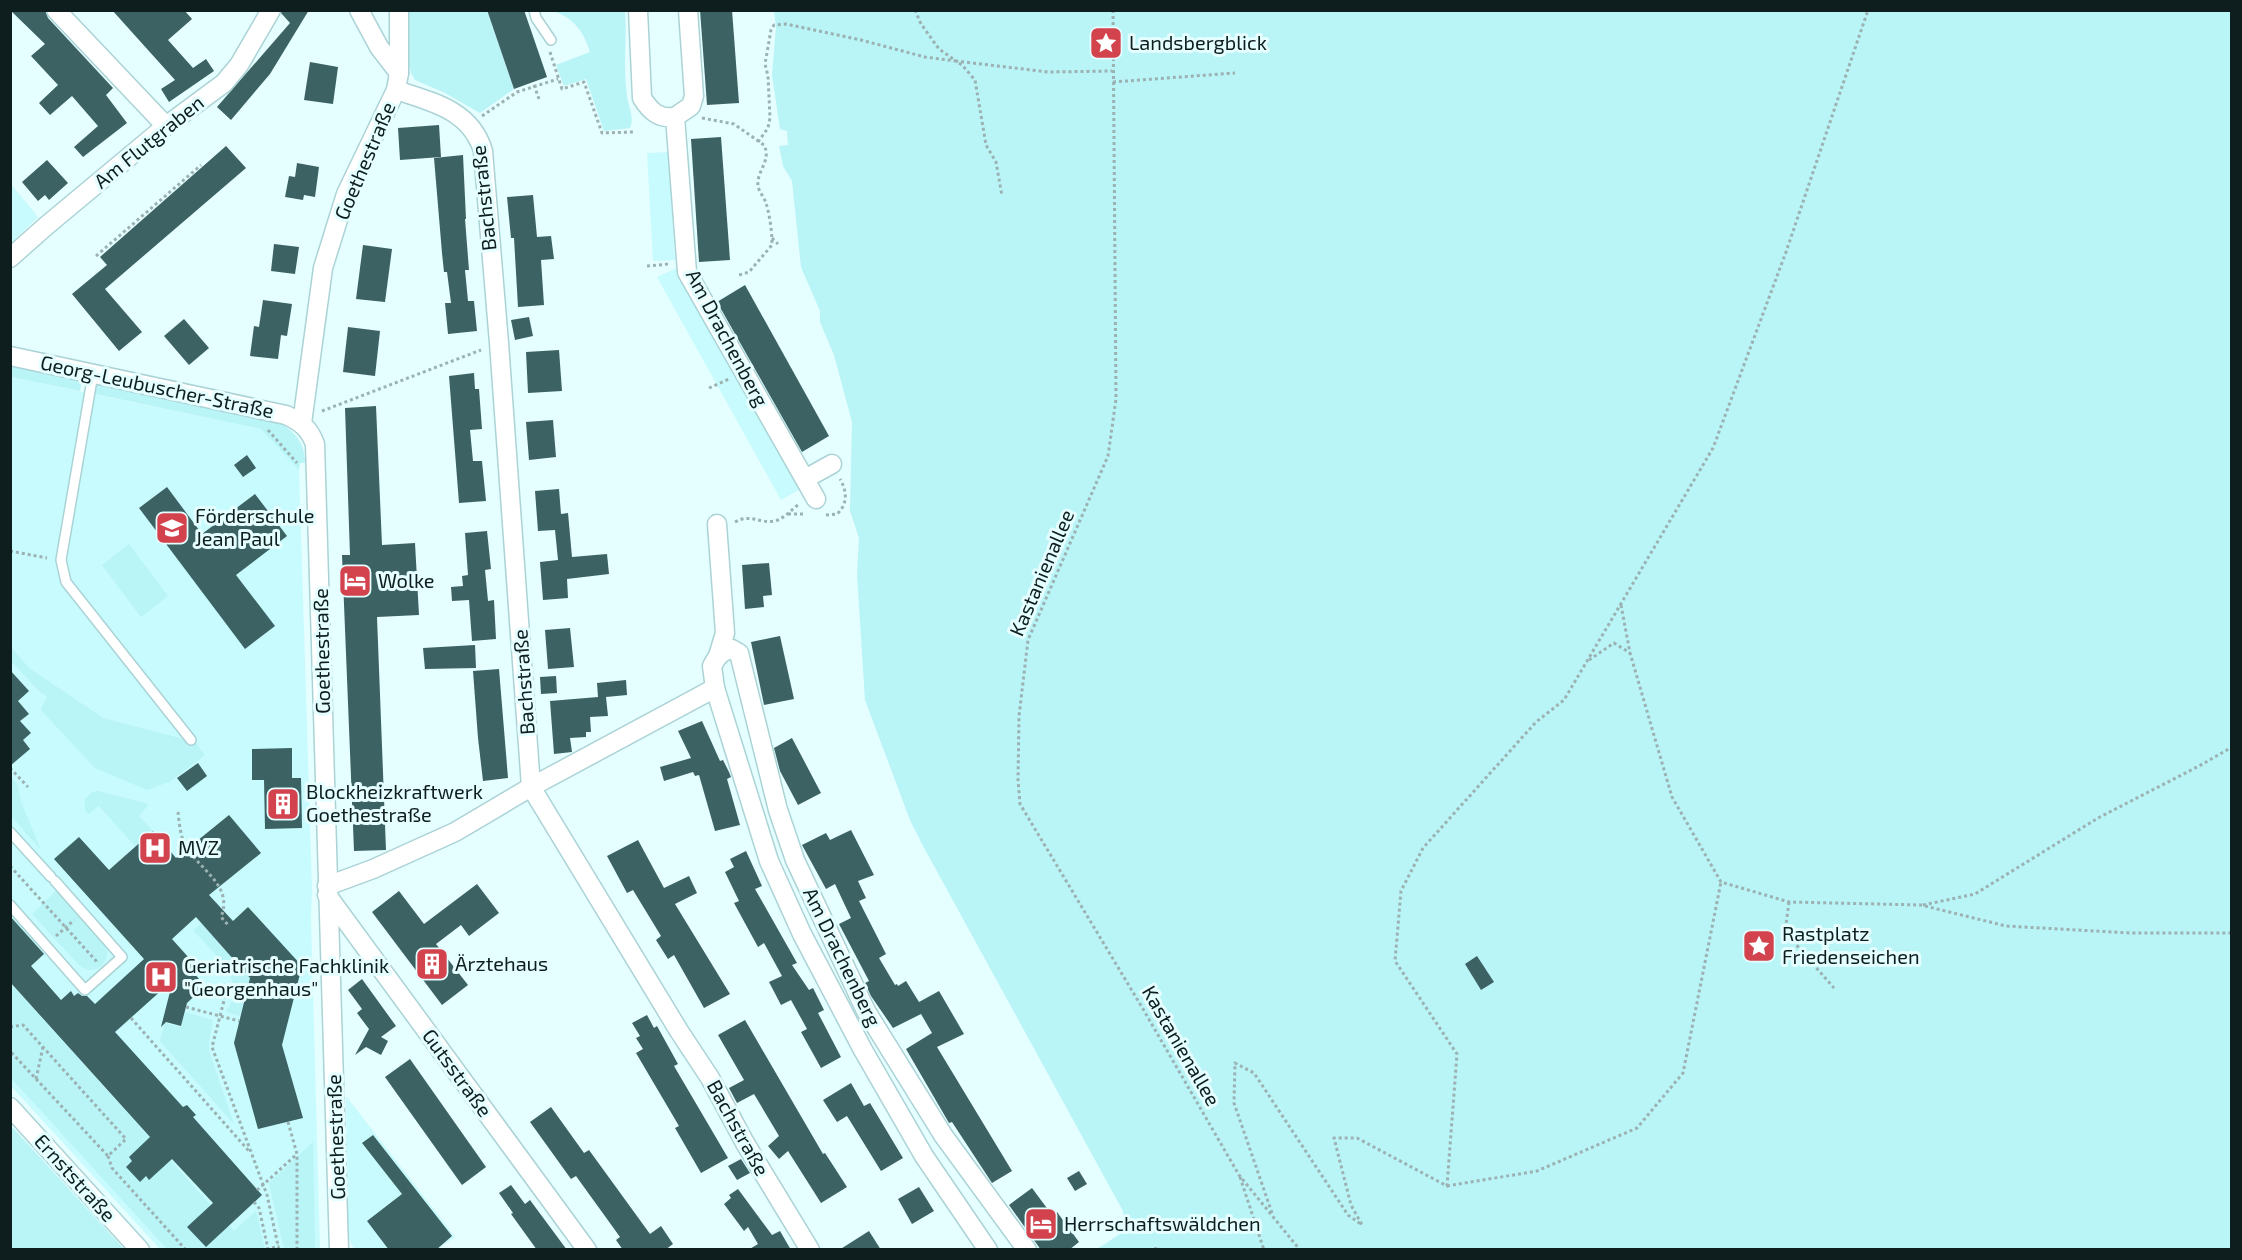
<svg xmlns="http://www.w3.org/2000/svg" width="2242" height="1260" viewBox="0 0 2242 1260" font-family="'Exo 2',sans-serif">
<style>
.built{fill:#c7fbfd}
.green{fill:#b9f4f7}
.building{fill:#3d6264}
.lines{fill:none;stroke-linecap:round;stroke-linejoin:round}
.service-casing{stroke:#abd3d6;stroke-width:12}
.minor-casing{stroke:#abd3d6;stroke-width:21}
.path{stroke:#9bb1b2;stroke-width:3;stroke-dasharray:3 3;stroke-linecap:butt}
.service{stroke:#fff;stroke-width:9}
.minor{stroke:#fff;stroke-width:18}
.path-bridge{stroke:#9bb1b2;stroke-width:3;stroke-dasharray:3 3;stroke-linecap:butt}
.labels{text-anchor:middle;stroke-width:6;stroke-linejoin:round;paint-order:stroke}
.poi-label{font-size:20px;fill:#0e1e1f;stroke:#e5feff;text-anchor:start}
.street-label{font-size:20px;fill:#0e1e1f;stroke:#e5feff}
</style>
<rect width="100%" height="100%" fill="#e5feff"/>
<!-- built -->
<g class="built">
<path d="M668 152 675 260 653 261 647 153Z"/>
<path d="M11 184 38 217 11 243H10Z"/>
<path d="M677 268 800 489 781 500 657 277Z"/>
<path d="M11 377 261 429 299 470 312 889 311 919 320 1249H160L11 1086Z"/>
<path d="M346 1096 455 1237 437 1249H354L348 1237Z"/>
</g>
<!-- green -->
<g class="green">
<path d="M408 11H487L514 89 480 113 445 93 415 80C401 58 410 36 408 11Z"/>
<path d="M553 11H625C627 39 623 68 627 96 628 107 635 117 630 128L604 131 586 79 564 86 556 65 590 52C584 32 574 18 553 11Z"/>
<path d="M774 11H2231V1249H1097L1123 1232V1211L922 844 910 820 865 700 857 575 859 538 850 511 852 422 834 355 820 322V311L801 267 792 181 783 166 779 146 788 145 787 131 780 129 772 75 776 27Z"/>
<path d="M11 364 82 380 80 391 11 377Z"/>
<path d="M98 383 281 424C297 433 305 445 305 463H300L299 470 261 429 95 394Z"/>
<path d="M129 544 168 596 141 617 102 565Z"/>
<path d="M10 646 29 668 103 718 195 742 205 755 171 781 147 790 95 768 41 710 47 696 41 693 13 663 11 665Z"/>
<path d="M11 777 18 785 21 802 41 850 11 816Z"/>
<path d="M98 791 149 804 139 816 153 831 136 847 99 806 88 814 85 810V799L92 792Z"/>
<path d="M57 890 108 948C108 964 95 977 80 966L32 914Z"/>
<path d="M202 923 250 978 240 1016 226 1012C250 981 212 952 193 930Z"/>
<path d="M11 984 234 1231 256 1211 265 1249H167L11 1078Z"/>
<path d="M185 1012 213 1020 209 1040V1051L234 1124 160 1041 165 1023 181 1027Z"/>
<path d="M10 1126 15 1130 124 1249H11Z"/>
<path d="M313 1142 315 1249H284L269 1183Z"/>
</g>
<!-- building -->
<g class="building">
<path d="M10 10H45L48 18 113 88 106 95 127 123 83 157 74 147 98 126 72 96 50 115 39 103 58 85 31 56 45 44Z"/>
<path d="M112 10H184L192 19 168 40 193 68 206 59 214 71 169 102 161 89 175 80Z"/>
<path d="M282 10H309L270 74 231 120 217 107 290 23 281 13Z"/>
<path d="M487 10H524L547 77 514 89Z"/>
<path d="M700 10H732L739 103 707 105Z"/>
<path d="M310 62 338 67 333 104 304 100Z"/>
<path d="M439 125 441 157 400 160 398 128Z"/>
<path d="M721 137 730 260 699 262 691 139Z"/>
<path d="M226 146 246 168 105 289 142 332 119 351 72 294 107 265 100 257Z"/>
<path d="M463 155 466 219H465L469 270H465L468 301H474L477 331 448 334 445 303H451L447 272H444L442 253 434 158Z"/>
<path d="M47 160 68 183 49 200 45 195 38 201 22 182Z"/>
<path d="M297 163 319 167 315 197 304 195 303 200 285 197 289 176 295 177Z"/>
<path d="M533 195 537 237 551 236 554 259 541 260 544 305 518 307 514 238H511L507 197Z"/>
<path d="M274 244 299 247 295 274 271 271Z"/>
<path d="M363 245 392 249 385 302 356 299Z"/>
<path d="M745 285 829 436 802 452 717 302Z"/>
<path d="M263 300 292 304 287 336 281 335 278 359 250 356 254 326 259 327Z"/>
<path d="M529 317 533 336 515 340 511 320Z"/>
<path d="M184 319 209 348 189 365 164 336Z"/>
<path d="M348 327 380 331 375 376 343 372Z"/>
<path d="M559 350 562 391 528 393 526 352Z"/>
<path d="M474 373 475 389H479L482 429 470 430 473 461H482L486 501 459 503 449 376Z"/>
<path d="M376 406 382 545 415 543 419 615 377 617 386 850 354 851 342 555H350L345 408Z"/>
<path d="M553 420 556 457 529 460 526 422Z"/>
<path d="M247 455 256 468 243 477 234 465Z"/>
<path d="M167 487 202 534 255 494 287 536 236 575 275 626 245 649 139 508Z"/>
<path d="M559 489 561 514 568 513 572 557 607 554 609 574 567 579 568 598 543 600 540 562 558 560 555 530 538 531 535 491Z"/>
<path d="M487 531 491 569 485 570 488 601 494 600 496 639 472 641 469 600 452 601 451 587 463 586 462 576 468 575 465 533Z"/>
<path d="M769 563 772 595 763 596 764 607 745 609 742 565Z"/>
<path d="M570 628 574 667 548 669 545 630Z"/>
<path d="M780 636 794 699 764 705 751 642Z"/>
<path d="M475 645 476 668 425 669 423 648Z"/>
<path d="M499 669 508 778 483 781 478 738 473 671Z"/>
<path d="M10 670 29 691 18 701 29 714 20 721 31 733 23 740 30 749 10 766Z"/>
<path d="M556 676 557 693 541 694 540 677Z"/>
<path d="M626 680 627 695 606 697 608 716 590 717 591 732H586V737L570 738 572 752 554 754 550 701 598 697 597 683Z"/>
<path d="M702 721 720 761 723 760 729 772 731 777 727 779 740 825 715 831 699 775 695 776 693 772 664 781 660 767 691 758 678 731Z"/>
<path d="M792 738 821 793 798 805 780 771 774 748Z"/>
<path d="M292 748V778H301L302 828 265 829 264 780H252V749Z"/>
<path d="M198 763 207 776 187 791 177 778Z"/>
<path d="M229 815 261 853 209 895 233 921 248 907 302 966 282 1045 303 1118 258 1129 234 1043 250 978 196 917 172 939 199 969 194 973 205 986 187 1003 181 1026 166 1022 161 1027 173 980 115 1032 183 1107 187 1105 196 1115 193 1117 262 1195 206 1247 187 1227 213 1203 172 1159 149 1180 146 1176 140 1182 126 1167 132 1161 129 1157 150 1137 10 982V916L44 954 31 966 61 1000 71 991 74 996 78 993 82 996H87L95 1004 144 959 54 859 79 837 109 870 153 831 176 858Z"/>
<path d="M851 830 874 875 858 881 866 898 859 901 886 954 879 958 895 985 897 984 898 986 906 981 919 1002 939 991 964 1034 937 1047 1012 1171 992 1183 952 1122 949 1123 906 1049 932 1033 921 1014 893 1028 871 996 865 983 869 981 839 924 851 918 842 899 835 884 826 889 802 845 826 833 830 840Z"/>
<path d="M638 840 664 888 689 876 697 893 675 904 730 994 704 1008 674 955 668 959 656 940 661 936 633 890 627 893 607 856Z"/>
<path d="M746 851 762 886 755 889 797 963 792 965 809 990 813 988 824 1010 818 1013 841 1057 821 1068 801 1032 807 1029 791 1000 781 1005 769 982 782 976 764 943 758 947 734 903 739 901 725 872 734 867 730 859Z"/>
<path d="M477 884 499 913 469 936 461 925 436 944 468 985 442 1005 372 912 399 891 424 924Z"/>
<path d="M1477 956 1494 982 1481 990 1465 964Z"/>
<path d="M362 979 396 1026 381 1037 388 1041 381 1055 366 1047 355 1055 369 1029 357 1013 362 1009 348 990Z"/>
<path d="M647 1015 654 1028 657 1026 678 1064 674 1066 728 1158 701 1173 675 1128 679 1126 636 1053 643 1049 636 1038 640 1036 632 1023Z"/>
<path d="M745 1020 823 1154 825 1153 847 1187 821 1203 788 1151 779 1159 768 1146 779 1136 754 1094 737 1103 729 1088 744 1080 718 1035Z"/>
<path d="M410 1059 486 1167 462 1185 385 1077Z"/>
<path d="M851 1083 864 1106 870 1103 903 1158 881 1171 847 1116 837 1122 823 1100Z"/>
<path d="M551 1107 584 1153 589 1150 650 1234 661 1226 673 1244 665 1250H623L616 1240 620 1237 576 1176 571 1179 530 1122Z"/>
<path d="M373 1135 452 1236 436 1250H389L367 1221 402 1194 362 1143Z"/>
<path d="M741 1159 750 1173 737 1180 728 1166Z"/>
<path d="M1079 1171 1087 1184 1075 1191 1067 1178Z"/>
<path d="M511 1185 525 1204 530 1200 567 1250H537L511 1214 513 1213 499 1193Z"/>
<path d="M919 1187 934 1211 912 1224 898 1199Z"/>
<path d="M1032 1188 1052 1215 1057 1212 1079 1242 1069 1250H1041L1009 1205Z"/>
<path d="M738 1189 772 1235 780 1231 791 1250H748L758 1244 748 1227 744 1231 724 1204 731 1198 729 1195Z"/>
<path d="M869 1231 881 1250H839Z"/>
</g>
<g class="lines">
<defs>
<g id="service">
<path d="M534 10 536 18 551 40"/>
<path d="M93 374 61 560 66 582 191 740"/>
<path d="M10 832 51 877"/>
<path d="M10 905 85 990 122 957 55 881"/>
</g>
<g id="minor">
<path d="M56 10 166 126"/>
<path d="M359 10 379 47 399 73"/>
<path d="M638 10 642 98C651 112 659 119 675 117L687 272 816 499"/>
<path d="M396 90C432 102 471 110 483 151L499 343 531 787 679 1031 710 1078 745 1143 810 1250"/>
<path d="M675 117 691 106 694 96 688 10"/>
<path d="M10 258 46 226 166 126 224 83 239 65 271 10"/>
<path d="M10 356 286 415C301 422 309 428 315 444L339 1250"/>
<path d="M302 423 323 268 346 194 396 90 399 73V10"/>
<path d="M805 479 832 464"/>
<path d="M718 656 725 651 732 649 739 653 778 810 795 860 866 1011 943 1135 1027 1250"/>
<path d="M715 688 712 666 718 656 725 633 717 524"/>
<path d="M327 886 373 869 455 832 531 787 715 688 769 861 802 934 863 1050 924 1156 988 1250"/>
<path d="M327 895 587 1250"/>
<path d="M10 1107 140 1250"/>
</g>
</defs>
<!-- service casing -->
<use href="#service" class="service-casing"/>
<!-- minor casing -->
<use href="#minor" class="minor-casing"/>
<!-- path -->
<g class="path">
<path d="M915 10 921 24 939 49 956 61 1048 72 1112 71"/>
<path d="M1113 10 1116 399 1108 456 1028 640 1019 716 1018 780 1020 804 1143 1009 1239 1175 1300 1250"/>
<path d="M550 52 562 89 584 82 602 133 633 132"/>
<path d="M1113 82 1235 73"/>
<path d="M534 85 539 99"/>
<path d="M482 116 517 92 558 79"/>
<path d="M702 118 734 124 764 145C772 161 756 171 758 186 759 192 764 197 766 203 770 216 772 232 772 245L749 272 739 275"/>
<path d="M758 142 768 128 770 118 768 76 765 64 771 30 774 25 786 24 861 40 925 57 956 61 962 65 975 80 984 133 986 145 996 162 1002 196"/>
<path d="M772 238 778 244"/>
<path d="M96 256 201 165"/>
<path d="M647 266 669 264"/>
<path d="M709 388 729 379"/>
<path d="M322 411 481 350"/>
<path d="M268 430 297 463"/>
<path d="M788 514H804"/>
<path d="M826 515 837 514C848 504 847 491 840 479"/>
<path d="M735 522C751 513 759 524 775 521 785 518 791 510 799 504"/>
<path d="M10 551 47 558"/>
<path d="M1621 605 1630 653 1672 797 1721 882 1789 902 1921 905 2006 926 2130 933H2232"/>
<path d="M1589 660 1614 643 1630 653"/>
<path d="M10 768 28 787"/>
<path d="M178 812C179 821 180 832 183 840 193 867 235 883 221 917L228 925"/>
<path d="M10 866 98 963"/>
<path d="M1789 902 1785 932 1834 988"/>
<path d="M1923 905 1975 894 2098 818 2199 766 2232 747"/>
<path d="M56 936 74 920"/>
<path d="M223 984 226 993 212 1047 267 1195 279 1250"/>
<path d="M131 1018 249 1151"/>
<path d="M10 1027 23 1025 126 1139 108 1156 10 1051"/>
<path d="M36 1079 43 1047"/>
<path d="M288 1122 297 1154V1250"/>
<path d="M108 1156 112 1168 186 1250"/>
<path d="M275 1174 297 1154"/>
<path d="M1240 1177 1264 1250"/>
<path d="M1447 1186 1537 1171 1637 1128 1683 1073 1721 882"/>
<path d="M254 1202 259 1208 268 1249 279 1246"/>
<path d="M1272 1213 1234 1103 1235 1063 1254 1073 1348 1215 1362 1225 1351 1205 1334 1138H1357L1447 1186 1457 1054 1395 961 1401 891 1423 848 1536 722 1564 700 1713 448 1786 252 1868 10"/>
<path d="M437 1250H445"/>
<path d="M1156 1250 1155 1247 1159 1250"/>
</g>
<!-- service -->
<use href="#service" class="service"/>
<!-- minor -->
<use href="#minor" class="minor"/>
<!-- path-bridge -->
<g class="path-bridge">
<path d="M186 1007 239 1021"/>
<path d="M257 1190 275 1174"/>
</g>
</g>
<!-- icons -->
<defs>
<symbol id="sight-square" viewBox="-11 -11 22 22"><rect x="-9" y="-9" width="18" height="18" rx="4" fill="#d3434e" stroke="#e5feff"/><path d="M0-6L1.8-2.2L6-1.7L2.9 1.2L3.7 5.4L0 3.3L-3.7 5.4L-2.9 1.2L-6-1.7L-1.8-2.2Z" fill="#fff"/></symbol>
<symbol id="school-square" viewBox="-11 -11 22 22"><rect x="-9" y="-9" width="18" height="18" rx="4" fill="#d3434e" stroke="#e5feff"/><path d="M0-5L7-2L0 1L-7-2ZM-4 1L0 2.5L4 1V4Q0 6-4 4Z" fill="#fff"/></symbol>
<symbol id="hotel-square" viewBox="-11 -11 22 22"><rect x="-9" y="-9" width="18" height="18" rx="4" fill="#d3434e" stroke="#e5feff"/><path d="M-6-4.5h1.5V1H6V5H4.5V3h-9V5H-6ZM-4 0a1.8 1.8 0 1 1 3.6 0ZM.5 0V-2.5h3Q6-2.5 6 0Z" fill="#fff"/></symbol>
<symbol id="building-square" viewBox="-11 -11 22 22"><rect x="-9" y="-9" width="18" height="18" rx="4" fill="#d3434e" stroke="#e5feff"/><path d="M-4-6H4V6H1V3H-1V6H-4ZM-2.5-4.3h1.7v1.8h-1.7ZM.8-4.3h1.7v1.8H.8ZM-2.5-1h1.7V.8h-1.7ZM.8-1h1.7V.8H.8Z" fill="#fff"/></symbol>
<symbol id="hospital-square" viewBox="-11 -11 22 22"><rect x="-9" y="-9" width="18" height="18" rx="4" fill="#d3434e" stroke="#e5feff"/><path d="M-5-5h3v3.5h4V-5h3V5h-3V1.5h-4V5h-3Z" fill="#fff"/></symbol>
</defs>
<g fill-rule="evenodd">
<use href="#sight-square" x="1087" y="24" width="38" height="38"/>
<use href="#school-square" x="153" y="509" width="38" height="38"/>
<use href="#hotel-square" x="336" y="562" width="38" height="38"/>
<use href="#building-square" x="264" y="785" width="38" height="38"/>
<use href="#hospital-square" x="136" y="829" width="38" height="38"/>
<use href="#sight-square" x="1740" y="927" width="38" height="38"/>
<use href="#building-square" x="413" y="945" width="38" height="38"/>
<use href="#hospital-square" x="142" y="958" width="38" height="38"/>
<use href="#hotel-square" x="1022" y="1205" width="38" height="38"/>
</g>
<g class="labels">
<!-- poi labels -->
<g class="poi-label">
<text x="1129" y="50">Landsbergblick</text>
<text x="195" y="523">Förderschule<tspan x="195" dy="23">Jean Paul</tspan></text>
<text x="378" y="588">Wolke</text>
<text x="306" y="799">Blockheizkraftwerk<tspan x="306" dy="23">Goethestraße</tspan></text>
<text x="178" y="855">MVZ</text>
<text x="1782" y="941">Rastplatz<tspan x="1782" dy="23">Friedenseichen</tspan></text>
<text x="455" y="971">Ärztehaus</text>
<text x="184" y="973">Geriatrische Fachklinik<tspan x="184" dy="23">"Georgenhaus"</tspan></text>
<text x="1064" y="1231">Herrschaftswäldchen</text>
</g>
<!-- street labels -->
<g class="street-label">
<text transform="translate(149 142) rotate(-39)" y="7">Am Flutgraben</text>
<text transform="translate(365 161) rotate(-67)" y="7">Goethestraße</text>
<text transform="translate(484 198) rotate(-96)" y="7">Bachstraße</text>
<text transform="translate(727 338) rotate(62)" y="7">Am Drachenberg</text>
<text transform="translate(157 387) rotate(12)" y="7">Georg-Leubuscher-Straße</text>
<text transform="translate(1042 573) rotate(-67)" y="7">Kastanienallee</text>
<text transform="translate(322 651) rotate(-91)" y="7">Goethestraße</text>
<text transform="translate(524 682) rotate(-94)" y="7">Bachstraße</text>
<text transform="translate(842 957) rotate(64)" y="7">Am Drachenberg</text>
<text transform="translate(1181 1046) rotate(60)" y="7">Kastanienallee</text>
<text transform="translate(457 1073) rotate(54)" y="7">Gutsstraße</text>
<text transform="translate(738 1128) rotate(61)" y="7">Bachstraße</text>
<text transform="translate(336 1137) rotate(-92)" y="7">Goethestraße</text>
<text transform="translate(75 1178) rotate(48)" y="7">Ernststraße</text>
</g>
</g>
<!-- border -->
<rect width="2242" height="1260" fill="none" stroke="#0e1e1f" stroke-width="24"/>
</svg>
